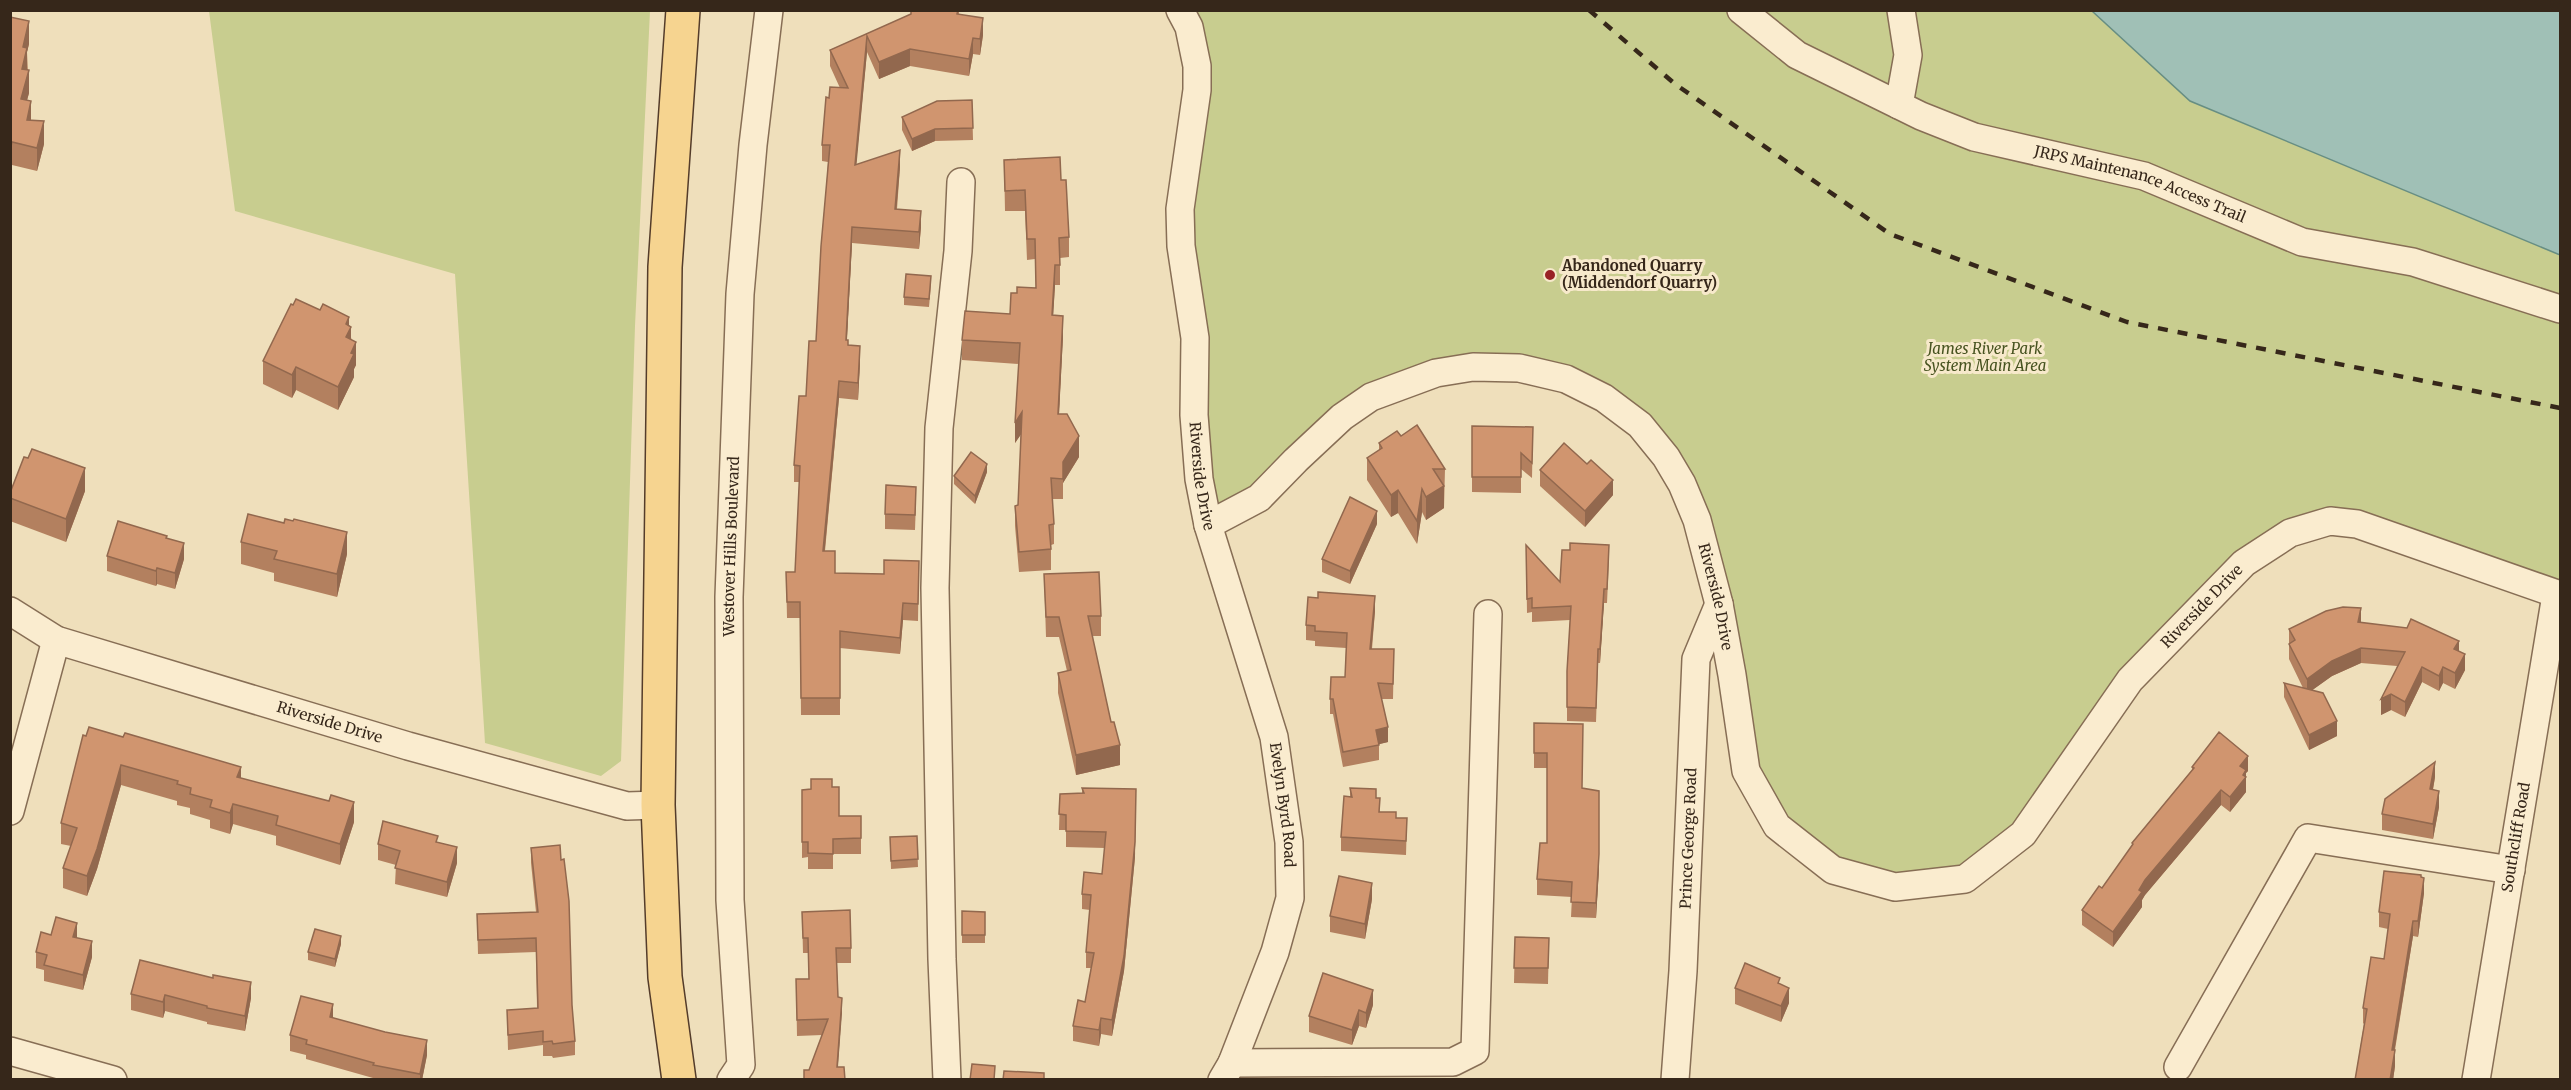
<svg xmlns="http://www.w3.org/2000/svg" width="2571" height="1090" viewBox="0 0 2571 1090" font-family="Merriweather,serif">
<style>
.green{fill:#c8cd8f}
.water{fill:#a0c0b6;stroke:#678e83;stroke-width:1.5}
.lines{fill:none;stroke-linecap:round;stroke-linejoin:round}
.minor-casing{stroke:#876e55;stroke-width:30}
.major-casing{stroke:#543c2a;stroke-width:36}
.minor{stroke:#faeccf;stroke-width:27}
.major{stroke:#f6d490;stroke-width:33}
.rail{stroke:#36271a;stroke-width:4.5;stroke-dasharray:10 10;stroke-linecap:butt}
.wall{fill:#b3805f}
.shaded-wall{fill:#92684e}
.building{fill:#d0956f;stroke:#92684e;stroke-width:1.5}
.poi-dot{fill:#992226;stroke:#f7e9cb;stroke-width:2}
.labels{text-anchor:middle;stroke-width:6;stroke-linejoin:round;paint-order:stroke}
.street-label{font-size:15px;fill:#36271a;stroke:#f7e9cb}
.poi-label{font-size:15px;font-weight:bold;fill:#36271a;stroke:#f7e9cb;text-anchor:start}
.park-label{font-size:15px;font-style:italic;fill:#475320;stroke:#f7e9cb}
</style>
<rect width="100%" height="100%" fill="#efdfbb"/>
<!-- green -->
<g class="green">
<path d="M209 11H650L635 326 621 761 601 776 485 743 455 274 235 211Z"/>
<path d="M1180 11H2092L2190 101 2560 255V595L2357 524 2290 533 2130 680 2023 834 1965 879 1833 870 1746 771 1707 552 1640 425 1519 368 1399 385 1208 525 1185 283 1197 91Z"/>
</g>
<!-- water -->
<path class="water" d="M2092 11H2560V255L2190 101Z"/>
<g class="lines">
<defs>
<g id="minor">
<path id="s1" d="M1180 10 1189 27 1197 66V90L1180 209 1181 246 1195 338 1194 415 1199 479 1208 525 1274 737 1289 842 1290 898 1275 952 1232 1063 1222 1080"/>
<path id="s2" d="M1741 10 1797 55 1921 116 1974 137 2144 176 2302 242 2413 262 2560 309"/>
<path d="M1899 105 1908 55 1901 10"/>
<path id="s3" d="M1208 525 1259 498 1296 460 1342 417 1371 397 1436 373 1473 367 1519 368 1566 379 1604 398 1640 425 1666 457 1682 484 1697 520 1719 604 1732 675 1746 771 1777 826 1833 870 1895 887 1965 879 2023 834 2130 680 2244 563 2290 533 2330 521 2357 524 2560 595"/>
<path id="s4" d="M10 611 56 640 408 746 627 806 658 805"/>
<path d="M10 811 56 640"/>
<path d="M10 1051 113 1080"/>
<path d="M1232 1063 1453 1062 1475 1051 1488 614"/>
<path d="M2178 1067 2308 838 2511 870"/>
<path id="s5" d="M731 1080 741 1065 730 900 729 597 740 294 753 145 769 10"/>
<path d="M947 1080 942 959 935 588 939 428 958 251 961 182"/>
<path id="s6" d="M1675 1080 1683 971 1696 659 1719 604"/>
<path id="s7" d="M2476 1080 2556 595"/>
</g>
<path id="major" d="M679 1080 665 977 658 805 665 267 683 10"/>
</defs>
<!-- minor casing -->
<use href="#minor" class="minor-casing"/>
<!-- major casing -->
<use href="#major" class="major-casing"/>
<!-- minor -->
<use href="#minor" class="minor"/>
<!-- major -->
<use href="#major" class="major"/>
<!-- rail -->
<path class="rail" d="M1589 10 1675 84 1890 234 2127 322 2560 408"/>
</g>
<!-- wall -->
<g class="wall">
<path d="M959 10V14L983 35 980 55 973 54 969 76 910 66 879 79 867 52 856 164 900 167 897 209 921 227 919 249 852 243 847 340 848 345 860 362 858 400 839 398 825 551 835 573 884 574 919 561 918 621 903 620 900 654 840 648V715H801L800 618H787L786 572H795L800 482H794V465L816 341 828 162 822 161V145L829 98 840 88 830 66V50L911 14Z"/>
<path d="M10 17 29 44 27 52 29 93 27 100 31 120 44 144 37 171 12 165Z"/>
<path d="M972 100 973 140 935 141 912 151 902 130V117Z"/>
<path d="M1004 160 1061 180 1069 237V257L1060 258V285H1055L1053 315 1063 336 1059 414 1079 457 1063 483V499H1052L1054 524V544L1051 545V570L1019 572 1015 526V506L1018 505 1021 434 1015 443 1019 364 962 360V340L1010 314 1017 293 1036 288 1035 259 1027 260 1025 211H1005Z"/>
<path d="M931 284 929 307 904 305V297Z"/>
<path d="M349 326 356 365 354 369V377L338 410 296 390 292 398 263 384V361Z"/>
<path d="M1472 426 1533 427 1532 478 1521 469V493L1472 492Z"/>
<path d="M1401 436 1445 469 1444 508 1426 520 1422 512 1417 544 1398 513 1391 517 1367 480V458L1379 451V443Z"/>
<path d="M1540 470 1613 495 1585 527 1540 486Z"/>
<path d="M987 472 975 504 954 484V476Z"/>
<path d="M85 491 66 542 10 521V493Z"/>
<path d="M916 502 915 530 885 529V514Z"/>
<path d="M1377 524 1350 584 1322 572V559Z"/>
<path d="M167 538 184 559 175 589 157 584 156 586 107 571V556Z"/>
<path d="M241 542 347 554 337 597 274 581V573L241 564Z"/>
<path d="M1526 545 1560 582 1570 550 1609 559 1607 603H1604L1600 663H1598L1596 722 1567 721V671L1570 620 1532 622V612L1527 613Z"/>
<path d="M1044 574 1101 616V636H1092L1120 765 1076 775 1058 693V673L1067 671 1059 637H1046Z"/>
<path d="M1375 611 1372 649H1394L1393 699H1381L1388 742 1379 744V760L1343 767 1333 714H1330V699L1345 677 1346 648 1315 646V641L1306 640V625Z"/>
<path d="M2361 623 2459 651 2465 670 2455 689 2443 683 2439 691 2422 682 2405 717 2391 710 2381 715 2397 666 2361 663 2332 676 2312 690 2337 736 2309 750 2284 697V683L2303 688 2289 659V629Z"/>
<path d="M1534 723 1582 788 1599 869 1596 918 1571 917 1572 897 1537 895V879L1547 843V768H1534Z"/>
<path d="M83 735 241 778 354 822 340 865 276 845V836L233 824 230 834 210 828V820L190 814V808L177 805V801L121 785 97 869 87 896 63 888V868L71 846 61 844V823Z"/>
<path d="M2192 767 2248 771 2246 773V792L2230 812 2221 805 2145 895 2142 900V907L2113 947 2082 925V910L2102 888 2132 846V843L2192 770Z"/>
<path d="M2435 777 2433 790 2439 807 2433 839 2382 830V814Z"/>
<path d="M832 787 839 816H861V854H833V869H808V857L802 858V790Z"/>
<path d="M1082 788 1135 857 1124 971 1112 1036 1101 1034 1099 1046 1073 1041V1026L1085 1002 1091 968H1086V952L1090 910 1082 909V894L1102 874 1105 848 1066 847V830H1059L1060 794H1082Z"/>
<path d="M1350 788 1376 798 1380 812 1396 818H1407L1406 855 1341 851V837L1350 797Z"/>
<path d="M917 836 918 867 891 869 890 837Z"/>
<path d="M438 842 457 863 447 897 395 884 396 865 378 860V844Z"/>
<path d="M531 848 572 1005 575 1041V1055L553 1058 552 1056H543V1045L508 1050 507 1010 537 1008 536 952 478 954 477 914 536 912 531 863Z"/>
<path d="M2421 877 2424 893 2418 937 2413 936 2395 1050V1066L2393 1080H2355L2364 1024 2363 1023V1008L2384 959 2388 929 2379 927V912Z"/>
<path d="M1372 899 1365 939 1330 932V916Z"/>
<path d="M962 911 985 912V943H962Z"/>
<path d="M802 912 851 948V963H837L838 997 842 1013 809 1070 822 1035 797 1036 796 979H809L808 953H803Z"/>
<path d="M51 935 77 938 92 957 83 990 44 981V970L36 968V952Z"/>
<path d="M1515 937 1549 938 1548 984 1514 983Z"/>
<path d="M341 944 335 967 308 960V952Z"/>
<path d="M1780 984 1789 1003 1781 1022 1735 1004V988Z"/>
<path d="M131 994 251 998 245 1031 207 1024V1022L165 1011 163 1018 131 1010Z"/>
<path d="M1373 1005 1366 1028 1359 1026 1352 1045 1309 1032V1016Z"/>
<path d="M333 1018 427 1055 422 1080H373V1078L306 1059V1055L290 1051V1035Z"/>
</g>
<!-- shaded-wall -->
<g class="shaded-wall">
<path d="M983 18V35L980 55V39Z"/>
<path d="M29 21V44L27 52V71L22 92 23 47Z"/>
<path d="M867 36V52L855 181V165Z"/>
<path d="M973 38V54L969 76V59Z"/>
<path d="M910 49V66L879 79V62Z"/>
<path d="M29 70V93L21 122V99Z"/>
<path d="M31 101V124L27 120Z"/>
<path d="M44 121V144L37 171V148Z"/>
<path d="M935 129V141L912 151V139Z"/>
<path d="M12 142V165L10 173V150Z"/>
<path d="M900 150V167L895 225V209Z"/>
<path d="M921 211V227L919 249V232Z"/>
<path d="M852 227V243L846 356V340Z"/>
<path d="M1055 265V285L1052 336V315Z"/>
<path d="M1063 316V336L1058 434V414Z"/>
<path d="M349 317V330L351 327V349L346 359V324Z"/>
<path d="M12 325V341H10V326Z"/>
<path d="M356 342V365L354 369V377L338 410V387L351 353Z"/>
<path d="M860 346V362L858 400V383Z"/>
<path d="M296 367V390L292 398V375Z"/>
<path d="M839 381V398L823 568V551Z"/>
<path d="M1022 412V433L1015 443V423Z"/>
<path d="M1079 436V457L1063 483V499V462Z"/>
<path d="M987 464V472L975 504V496Z"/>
<path d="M85 468V491L66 542V519Z"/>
<path d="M1613 480V495L1585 527V511Z"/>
<path d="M1444 486V508L1426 520V497Z"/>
<path d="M1422 489V512L1417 544V521Z"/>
<path d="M1398 490V513L1391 517V495Z"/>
<path d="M1377 511V524L1350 584V571Z"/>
<path d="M347 532V554L337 597V574Z"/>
<path d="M184 543V559L175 589V573Z"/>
<path d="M157 568V584L156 586V571Z"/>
<path d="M1604 589V603L1600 663V649Z"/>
<path d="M1375 596V611L1370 664V649Z"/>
<path d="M903 603V620L900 654V638Z"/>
<path d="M2361 608V623L2358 622Z"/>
<path d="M2459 641V657L2454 649Z"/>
<path d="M2361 648V663L2332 676 2307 694V679L2332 661Z"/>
<path d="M2465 654V670L2455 689V673Z"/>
<path d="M2422 667V682L2405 717V702Z"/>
<path d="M2443 667V683L2439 691V676Z"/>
<path d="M2391 694V710L2381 715V699Z"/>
<path d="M2337 721V736L2309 750V735Z"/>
<path d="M1388 727V742L1376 745V730Z"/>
<path d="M1120 745V765L1076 775V755Z"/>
<path d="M2248 756V771L2246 773V792L2230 812V797L2240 766Z"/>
<path d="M2435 762V777L2430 805V789Z"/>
<path d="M121 765V785L97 869 87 896V876Z"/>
<path d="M241 767V787L237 777Z"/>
<path d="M1136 789 1135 857 1124 971 1112 1036V1020Z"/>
<path d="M2221 790V805L2145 895 2142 900V907L2113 947V932L2145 880Z"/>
<path d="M2439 791V807L2433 839V824Z"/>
<path d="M354 802V822L340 865V844Z"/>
<path d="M233 804V824L230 834V813Z"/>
<path d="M457 847V863L447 897V882Z"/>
<path d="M1599 854V869L1596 918V903Z"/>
<path d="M2424 878V893L2418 937V921Z"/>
<path d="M1372 883V899L1365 939V924Z"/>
<path d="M2413 921V936L2392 1065V1050Z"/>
<path d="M77 923V938L73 937Z"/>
<path d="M341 936V944L335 967V959Z"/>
<path d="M92 941V957L83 990V975Z"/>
<path d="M251 982V998L245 1031V1016Z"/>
<path d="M1789 988V1003L1781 1022V1006Z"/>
<path d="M1373 990V1005L1366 1028V1013Z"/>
<path d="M165 995V1011L163 1018V1002Z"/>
<path d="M842 998V1013L837 1080V1067Z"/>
<path d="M333 1004V1019L330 1017Z"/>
<path d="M1359 1010V1026L1352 1045V1030Z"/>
<path d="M1101 1018V1034L1099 1046V1030Z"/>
<path d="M427 1040V1055L422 1080H420V1074Z"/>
<path d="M2395 1050V1066L2393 1080H2390Z"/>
</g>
<!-- building -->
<g class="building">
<path d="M911 10H958L957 14 983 18 980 39 973 38 969 59 910 49 879 62 867 36 855 165 900 150 895 209 921 211 919 232 852 227 846 340H848V345L860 346 858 383 839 381 823 551H835V573L884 574V560L919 561 918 604 903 603 900 638 840 631V698H801L800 602H787L786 572H795L800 466 794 465 799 396H806L809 341H816L821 246 830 145H822L826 97 829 98 830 87 848 88 830 50 911 14Z"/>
<path d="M10 17 29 21 23 47 27 48 22 69 29 70 21 99 31 101 27 120 44 121 37 148 12 142 10 150Z"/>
<path d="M972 100 973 128 935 129 912 139 902 117 937 101Z"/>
<path d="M1060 157 1061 180H1066L1069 237 1059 238 1060 265H1055L1052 315 1063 316 1058 414H1067L1079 436 1063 462V479L1051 478 1054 524 1049 525 1051 549 1019 552 1015 506 1018 505 1022 412 1015 423 1020 343 962 340 965 311 1010 314 1011 293H1017V287L1036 288 1035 239H1027L1025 190 1005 191 1004 160Z"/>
<path d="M906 274 931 276 929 299 904 297Z"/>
<path d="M296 299 320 310 323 304 349 317 346 324 351 327 346 337 356 342 351 353 354 354 338 387 296 367 292 375 263 361 291 304 293 305Z"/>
<path d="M1417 425 1445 469H1433L1444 486 1426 497 1422 489 1417 521 1398 490 1391 495 1367 458 1382 448 1379 443 1397 431 1401 436Z"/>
<path d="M1472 426 1533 427 1532 463 1521 453V477H1472Z"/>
<path d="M1564 443 1587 464 1591 460 1613 480 1585 511 1540 470Z"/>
<path d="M32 449 85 468 66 519 10 498V493L24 457 28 458Z"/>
<path d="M971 452 987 464 975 496 954 476Z"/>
<path d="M886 485 916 487 915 515 885 514Z"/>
<path d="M1350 497 1377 511 1350 571 1322 559Z"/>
<path d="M248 514 284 523 285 519 293 521 294 519 347 532 337 574 274 559 277 551 241 542Z"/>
<path d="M118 521 167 536 166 538 184 543 175 573 157 568 156 571 107 556Z"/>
<path d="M1570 543 1609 545 1607 589H1604L1600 649H1598L1596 708 1567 707V671L1571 606 1532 608V598L1527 599 1526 545 1560 582 1562 550H1570Z"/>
<path d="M1099 572 1101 616H1088L1111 722H1114L1120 745 1076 755 1058 673 1071 670 1059 617H1046L1044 574Z"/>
<path d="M1318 592 1375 596 1370 649H1394L1393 684 1378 683 1388 727 1376 730 1379 745 1343 752 1333 699H1330L1331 677H1345L1347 633 1315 631V626L1306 625 1308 597 1318 598Z"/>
<path d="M2343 607 2361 608 2358 622 2407 628 2411 619 2459 641 2454 649 2465 654 2455 673 2443 667 2439 676 2422 667 2405 702 2391 694 2381 699 2405 652 2361 648 2332 661 2307 679 2289 644 2295 640 2289 629 2326 611Z"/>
<path d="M2284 683 2323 693 2337 721 2309 735Z"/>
<path d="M1534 723 1583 724 1582 788 1599 791V854L1596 903 1571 902 1572 882 1537 879 1540 843H1547V753H1534Z"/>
<path d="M89 727 123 737 125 733 241 767 237 777 329 801 331 795 354 802 340 844 276 825 278 816 233 804 230 813 210 807 212 800 190 794 191 788 177 784 178 781 121 765 97 849 87 876 63 868 77 828 61 823 83 735 86 736Z"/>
<path d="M2219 732 2248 756 2240 766 2246 770 2243 775 2246 777 2230 797 2221 790 2145 880 2139 890 2142 892 2113 932 2082 910 2099 886 2102 888 2133 844 2132 843 2194 768 2192 767Z"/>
<path d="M2435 762 2430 789 2439 791 2433 824 2382 814 2385 799Z"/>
<path d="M811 779H832V787H839V816H861V838L833 839V854L808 853V842H802V790L811 789Z"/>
<path d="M1082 788 1136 789 1135 842 1124 956 1112 1020 1101 1018 1099 1030 1073 1026 1078 1000 1085 1002 1094 953 1086 952 1091 895 1082 894 1084 872 1102 874 1106 832 1066 831V815L1059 814 1060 794 1084 793Z"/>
<path d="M1350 788 1376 789V798H1380L1379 812H1396V818H1407L1406 841 1341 837 1344 796 1352 797Z"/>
<path d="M383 821 438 836 436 842 457 847 447 882 395 868 400 851 378 844Z"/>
<path d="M917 836 918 859 891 861 890 837Z"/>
<path d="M560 845 561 860 564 859 569 901 572 1005 575 1041 553 1044 552 1041 543 1042V1031L508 1035 507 1010 538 1008 536 938 478 940 477 914 538 912 531 848Z"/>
<path d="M2384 871 2421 875V877L2424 878 2418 921H2413L2392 1050H2395L2390 1080H2355L2367 1009 2363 1008 2371 957 2384 959 2390 914 2379 912Z"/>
<path d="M1339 876 1372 883 1365 924 1330 916Z"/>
<path d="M850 910 851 948H836L838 997 842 998 837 1067H844L845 1080H804V1070H809L828 1019 797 1020 796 979H809L808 938H803L802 912Z"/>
<path d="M962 911 985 912V935H962Z"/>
<path d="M56 917 77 923 73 937 92 941 83 975 44 965 47 955 36 952 41 932 51 935Z"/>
<path d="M315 929 341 936 335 959 308 952Z"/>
<path d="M1515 937 1549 938 1548 968H1514Z"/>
<path d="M140 960 213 978V975L251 982 245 1016 207 1008V1006L165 995 163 1002 131 994Z"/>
<path d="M1745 963 1780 978 1778 983 1789 988 1781 1006 1735 988Z"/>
<path d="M1323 973 1373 990 1366 1013 1359 1010 1352 1030 1309 1016Z"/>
<path d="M301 996 333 1004 330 1017 385 1032 427 1040 420 1074 373 1065 374 1063 306 1044 307 1040 290 1035Z"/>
<path d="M972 1064 995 1066 994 1080H970Z"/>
<path d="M1004 1071 1044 1073V1080H1003Z"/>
</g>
<!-- markers -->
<circle class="poi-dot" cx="1550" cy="275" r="6"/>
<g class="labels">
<!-- street labels -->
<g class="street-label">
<text dy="5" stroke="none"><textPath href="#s2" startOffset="440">JRPS Maintenance Access Trail</textPath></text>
<text dy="5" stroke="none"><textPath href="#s1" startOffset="472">Riverside Drive</textPath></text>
<text dy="5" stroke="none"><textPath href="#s5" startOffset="537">Westover Hills Boulevard</textPath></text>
<text dy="5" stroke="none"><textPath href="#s3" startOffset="688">Riverside Drive</textPath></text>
<text dy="5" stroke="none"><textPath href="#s3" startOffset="1498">Riverside Drive</textPath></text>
<text dy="5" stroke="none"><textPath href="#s4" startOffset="340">Riverside Drive</textPath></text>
<text dy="5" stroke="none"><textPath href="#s1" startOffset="812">Evelyn Byrd Road</textPath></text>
<text dy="5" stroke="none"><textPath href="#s7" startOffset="246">Southcliff Road</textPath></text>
<text dy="5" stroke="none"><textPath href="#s6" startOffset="242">Prince George Road</textPath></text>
</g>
<!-- poi labels -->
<g class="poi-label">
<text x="1562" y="271">Abandoned Quarry<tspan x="1562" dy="17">(Middendorf Quarry)</tspan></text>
</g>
<!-- park labels -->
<g class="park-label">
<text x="1985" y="354">James River Park<tspan x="1985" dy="17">System Main Area</tspan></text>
</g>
</g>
<!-- border -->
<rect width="2571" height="1090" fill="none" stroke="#36271a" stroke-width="24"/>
</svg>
